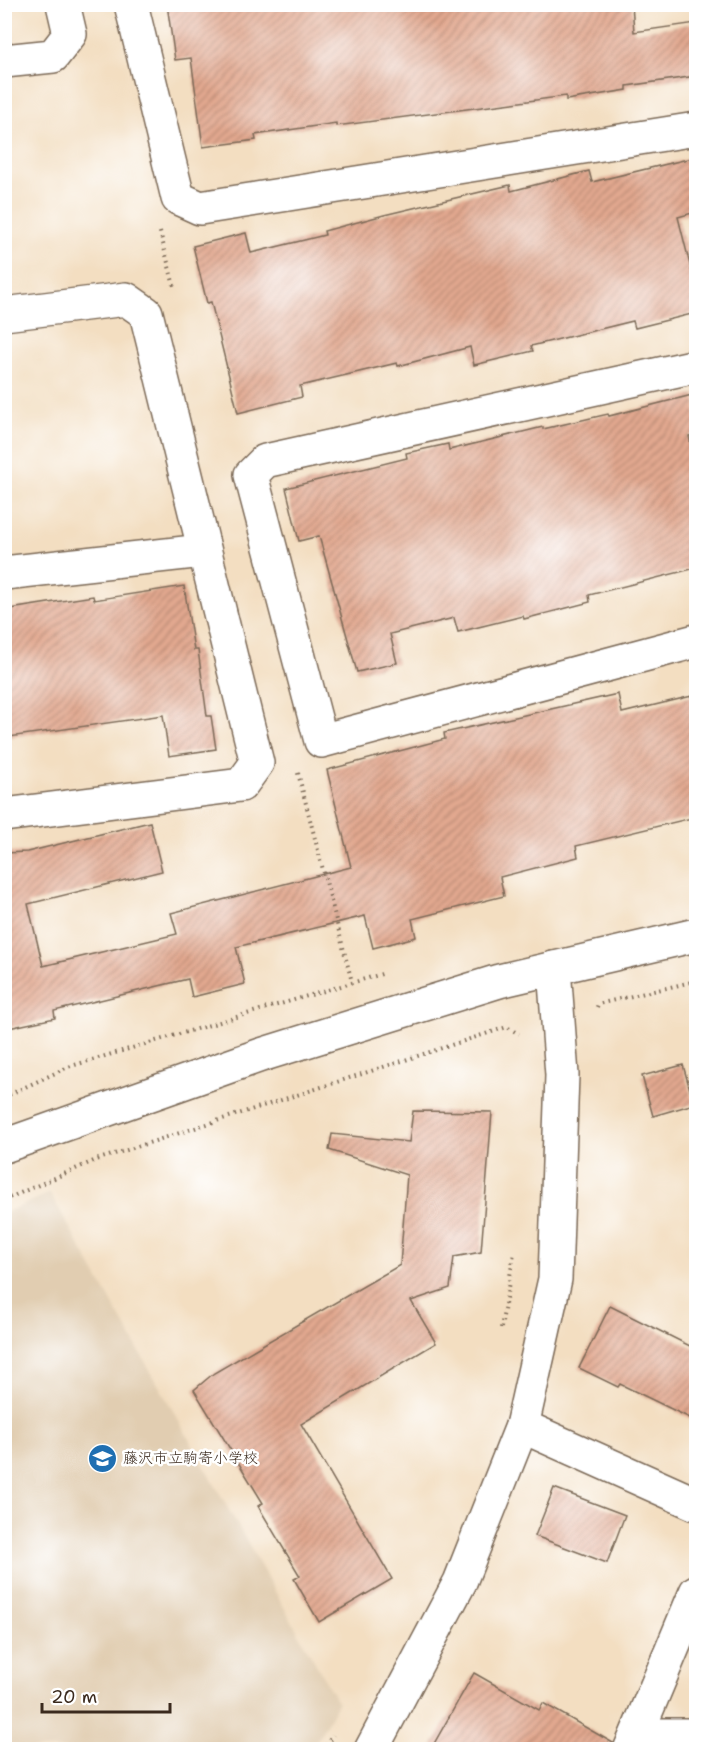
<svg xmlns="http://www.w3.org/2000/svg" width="701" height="1754" viewBox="0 0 701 1754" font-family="'Shantell Sans','Klee One',sans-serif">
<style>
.built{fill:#e1cdb1}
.building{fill:url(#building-hatch)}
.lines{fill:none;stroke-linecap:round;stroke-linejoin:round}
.minor-casing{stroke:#7b6957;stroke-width:36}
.path{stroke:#7b6957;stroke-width:4;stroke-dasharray:1.5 4.5;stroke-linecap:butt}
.minor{stroke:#fff;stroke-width:33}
.labels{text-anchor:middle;stroke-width:5;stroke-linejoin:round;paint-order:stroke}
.poi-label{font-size:15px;fill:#3b2a1e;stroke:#fff;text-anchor:start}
</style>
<defs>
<pattern id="building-hatch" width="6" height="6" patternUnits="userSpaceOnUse" patternTransform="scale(1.5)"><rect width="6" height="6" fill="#e2a88f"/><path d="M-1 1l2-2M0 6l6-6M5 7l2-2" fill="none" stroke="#b88974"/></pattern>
</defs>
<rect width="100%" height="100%" fill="#fff"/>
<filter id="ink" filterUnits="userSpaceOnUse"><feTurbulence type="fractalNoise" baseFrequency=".0167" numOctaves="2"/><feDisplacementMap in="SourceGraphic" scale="12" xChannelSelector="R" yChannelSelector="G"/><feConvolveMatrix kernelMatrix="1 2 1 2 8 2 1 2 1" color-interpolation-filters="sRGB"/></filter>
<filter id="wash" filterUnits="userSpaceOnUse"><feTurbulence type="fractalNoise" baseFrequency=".008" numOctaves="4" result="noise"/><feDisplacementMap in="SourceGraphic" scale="24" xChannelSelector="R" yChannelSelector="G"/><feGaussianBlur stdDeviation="1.35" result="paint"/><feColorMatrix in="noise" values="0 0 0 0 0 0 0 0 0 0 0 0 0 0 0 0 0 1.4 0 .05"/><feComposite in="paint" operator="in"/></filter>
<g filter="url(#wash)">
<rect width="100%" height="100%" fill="#f3dec1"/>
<!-- built -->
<path class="built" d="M50 1193 338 1703 312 1749H5V1213Z"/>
<g id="blocks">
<!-- building -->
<g class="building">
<path d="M167 4H632L634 32 696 23V76L627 86V90L566 100V96L336 126V123L255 135 256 140 203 147 191 58 175 60Z"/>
<path d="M692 158 696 178V212L678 217 696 289V313L635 328 633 321 531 346 533 351 474 365 470 347 398 366 397 363 300 386 302 397 238 413 211 302 207 303 193 246 246 233 251 253 325 235 324 231 384 215 510 185 511 191 589 171 592 182Z"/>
<path d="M696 394V434L689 436 696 468V568L589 595 590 602 524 619 523 616 458 632 454 618 390 634 397 663 357 672 319 536 299 541 286 488 407 458 406 453 448 444 449 450 543 427V429L608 414 609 416Z"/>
<path d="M184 586 194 650H198L207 716H211L216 749 169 756 163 715 9 737 4 703V610L93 596 94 600Z"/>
<path d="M618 694 622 713 696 695V817L576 846 578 857 500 877 504 896 412 919 416 937 373 948 365 916 236 947 245 984 192 997 188 979 54 1011 55 1018 4 1029V853L27 852 150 822 162 871 28 904 43 966 177 934 171 913 351 867 327 770 445 739 444 733Z"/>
<path d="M683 1065 694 1104 653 1116 642 1076Z"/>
<path d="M413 1111 492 1112 481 1252 454 1257 450 1288 411 1301 436 1343 301 1424 392 1579 319 1622 294 1579 300 1576 258 1506 263 1503 194 1390 214 1373 400 1265 407 1175 329 1150 332 1134 409 1142Z"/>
<path d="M610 1306 696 1349V1421L620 1384 618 1387 579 1368Z"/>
<path d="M554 1488 625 1515 607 1563 535 1536Z"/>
<path d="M474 1673 539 1710 543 1703 613 1743 612 1749H431Z"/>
</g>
</g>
</g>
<g filter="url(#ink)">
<use href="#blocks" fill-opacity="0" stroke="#7b6957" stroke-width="1.5"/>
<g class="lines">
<defs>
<g id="minor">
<path d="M131 4 178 198 200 208 696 129"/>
<path d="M4 61 53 56 70 34 63 4"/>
<path d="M4 314 126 299 146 313 257 763 241 785 4 815"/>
<path d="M696 366 265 461 251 475 321 741 696 641"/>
<path d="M4 573 203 551"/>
<path d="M4 1146 261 1055 499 981 696 935"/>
<path d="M522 1426 696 1504"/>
<path d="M638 1735H696"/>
<path d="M371 1750 460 1582 522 1426 555 1279 562 1075 554 968"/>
<path d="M630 1750 696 1592"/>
</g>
</defs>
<!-- minor casing -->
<use href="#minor" class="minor-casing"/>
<!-- path -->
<g class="path">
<path d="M160 232 174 286"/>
<path d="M298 773 352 982"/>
<path d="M597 1007 598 1004 696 981"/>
<path d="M4 1097 68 1067 385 973"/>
<path d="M4 1200 96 1160 507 1027 519 1034"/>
<path d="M501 1328 514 1253"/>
<path d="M323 1750 333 1735"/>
</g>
<!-- minor -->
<use href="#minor" class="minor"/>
</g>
</g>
<!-- icons -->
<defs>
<symbol id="school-disc" viewBox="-11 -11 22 22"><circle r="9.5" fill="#1f6fb2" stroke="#fff"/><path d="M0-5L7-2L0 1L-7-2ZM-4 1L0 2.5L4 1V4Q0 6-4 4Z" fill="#fff"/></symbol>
</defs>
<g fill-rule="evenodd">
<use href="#school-disc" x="86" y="1442" width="33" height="33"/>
</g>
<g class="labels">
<!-- poi labels -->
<g class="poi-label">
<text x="123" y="1463">藤沢市立駒寄小学校</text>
</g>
</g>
<!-- margin -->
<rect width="701" height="1754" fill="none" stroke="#fff" stroke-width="24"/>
<!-- scale -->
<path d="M42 1703v9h128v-9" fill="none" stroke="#3b2a1e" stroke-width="3"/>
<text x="51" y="1703" font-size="18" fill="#3b2a1e" stroke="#ffffff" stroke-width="4.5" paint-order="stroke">20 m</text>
</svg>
